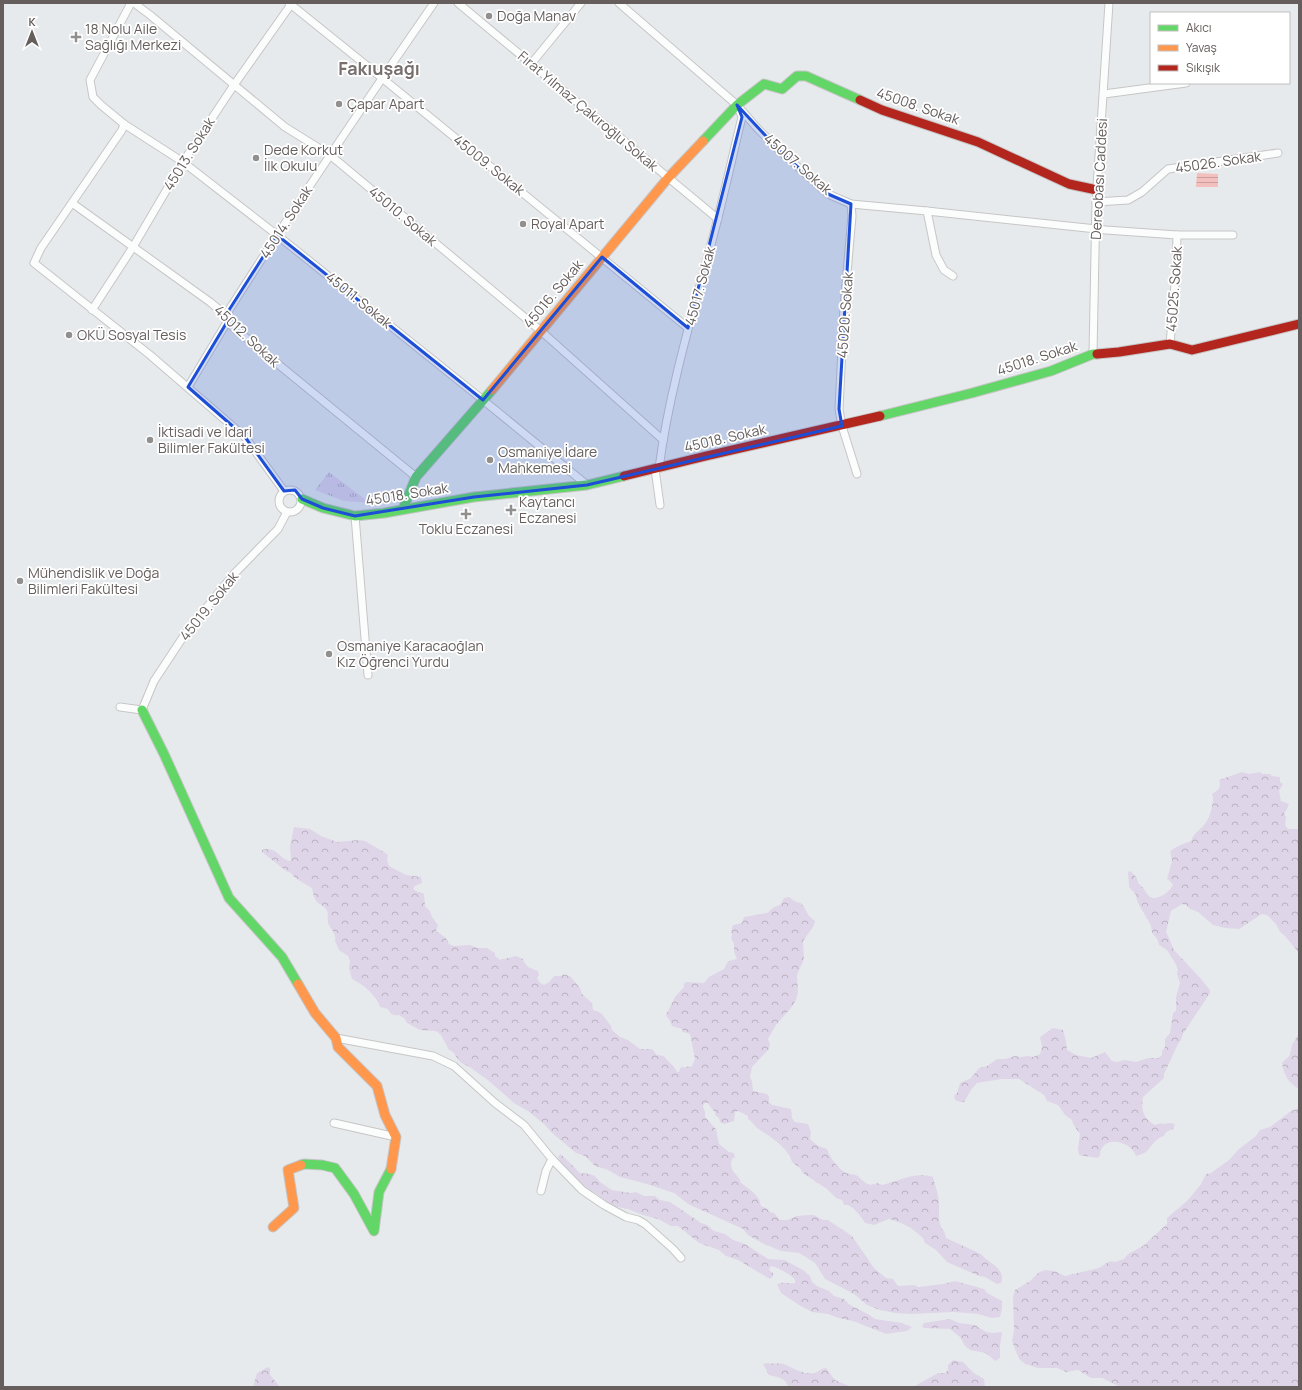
<svg xmlns="http://www.w3.org/2000/svg" width="1302" height="1390" viewBox="0 0 1302 1390" font-family="Manrope,sans-serif">
<style>
.forest{fill:url(#forest-crowns)}
.park{fill:url(#park-tufts)}
.water{fill:url(#water-rules)}
.lines{fill:none;stroke-linecap:round;stroke-linejoin:round}
.street-casing{stroke:#c7c6c6;stroke-width:9}
.fast-casing{stroke:#c6c5c6;stroke-width:11}
.slow-casing{stroke:#c6c5c6;stroke-width:11}
.jam-casing{stroke:#c6c5c6;stroke-width:11}
.street{stroke:#fbfcfc;stroke-width:7}
.fast{stroke:#63d668;stroke-width:9}
.slow{stroke:#ff974d;stroke-width:9}
.jam{stroke:#b3261e;stroke-width:9}
.marked{fill:#1d4ed8;fill-opacity:0.2;stroke:#1d4ed8;stroke-width:3;stroke-linejoin:round}
.poi-dot{fill:#928f8f;stroke:#fff;stroke-width:1.5}
.labels{text-anchor:middle;stroke-width:3.5;stroke-linejoin:round;paint-order:stroke}
.poi-label{font-size:14px;fill:#655e5d;stroke:#fff;text-anchor:start}
.street-label{font-size:14px;fill:#655e5d;stroke:#fff}
.district-label{font-size:18px;font-weight:bold;fill:#776f6e;stroke:#fff}
</style>
<defs>
<pattern id="forest-crowns" width="20" height="18" patternUnits="userSpaceOnUse"><rect width="20" height="18" fill="#dfd5e8"/><path d="M2 6a3 3 0 1 1 6 0M12 15a3 3 0 1 1 6 0" fill="none" stroke="#b8b0bf"/></pattern>
<pattern id="park-tufts" width="24" height="20" patternUnits="userSpaceOnUse"><rect width="24" height="20" fill="#dfd5e8"/><path d="M3 7l-1-3M5 7V3M7 7l1-3M15 17l-1-3M17 17v-4M19 17l1-3" fill="none" stroke="#b8b0bf"/></pattern>
<pattern id="water-rules" width="6" height="5" patternUnits="userSpaceOnUse"><rect width="6" height="5" fill="#f4c0bd"/><path d="M0 2.5h6" fill="none" stroke="#c99f9d"/></pattern>
</defs>
<rect width="100%" height="100%" fill="#e7eaec"/>
<!-- forest -->
<g class="forest">
<path d="M1242 772 1249 774 1260 772 1262 774H1270L1272 776 1280 777V782L1283 784 1279 791 1281 801 1289 804 1287 809 1284 813 1286 817 1285 825 1288 829H1299V953L1284 935 1280 932 1276 924 1267 915 1262 914 1239 929 1225 928 1213 925 1198 912 1190 909 1186 905 1182 904 1171 911 1166 932 1168 936 1174 950 1202 980 1210 990V993L1183 1034 1181 1040 1178 1044 1164 1074V1078L1143 1097C1141 1110 1143 1119 1155 1125L1161 1123 1163 1124 1170 1123 1175 1124 1173 1129 1166 1132 1164 1136C1155 1139 1154 1143 1148 1150 1146 1153 1140 1155 1136 1156 1130 1139 1100 1135 1100 1156L1097 1158 1079 1155 1078 1149 1080 1134 1073 1124 1072 1120 1065 1115 1058 1105 1047 1101 1044 1095 1019 1079H1002L977 1083 971 1090 964 1102H960L955 1100 954 1096 957 1093 960 1083 971 1078 979 1068 987 1066 997 1059H1005L1015 1056 1021 1057 1028 1056 1033 1057 1040 1054 1042 1047 1040 1037 1053 1028 1063 1030 1066 1041 1067 1050 1076 1055 1091 1058 1105 1052 1112 1061 1117 1062 1125 1060 1136 1062 1148 1058H1158L1162 1055V1051L1165 1047V1039L1170 1033 1173 1013 1176 1011V997L1180 983 1177 974 1178 968 1167 950 1159 945C1158 939 1156 938 1153 934 1151 931 1152 927 1150 924 1147 917 1136 903 1136 895L1129 887 1128 872 1130 871C1134 874 1138 878 1138 883 1140 885 1143 887 1144 889 1148 896 1151 900 1159 897 1166 894 1169 891 1173 885L1170 881 1167 879 1172 861 1170 851 1178 846 1191 841C1193 833 1202 829 1207 821 1210 816 1215 800 1212 794L1219 789 1220 784 1219 780Z"/>
<path d="M294 827 310 829 321 836 337 842 358 840 365 841 384 852 388 855 387 860 389 866 406 875 421 877 422 883 415 886 413 889 418 892H420L424 894 425 906 430 911 432 917 438 925 436 931 446 938 449 944 454 946 470 945 477 948H487L495 953V956L500 960 516 956 523 959C525 966 531 969 538 971L539 975 537 978 540 983 544 985 549 982 554 976H561L563 974 570 976 580 988 582 994 592 1003 593 1010 597 1011 602 1014 611 1026 612 1030 620 1037 628 1040 640 1049H652L657 1055 664 1056C669 1064 673 1063 677 1072H679L680 1068 692 1066 695 1059 690 1034 683 1032 682 1029 672 1026 670 1021 666 1015 675 997 684 987V984L686 982 704 983 709 977 724 969 728 961 737 959 734 952V944L731 938 732 935 731 931 733 925 742 923 744 917 767 913 774 907 780 905 784 898 789 897 796 902 801 903 804 907 809 916 815 921 813 927 803 941 804 959 797 975 798 992 796 1000 791 1008 776 1025 768 1039 770 1044 769 1049 752 1067 750 1077 752 1081 753 1091 767 1094 769 1097V1102L772 1105 791 1109 792 1118 795 1122 808 1124 811 1132 810 1139 818 1146 827 1149C829 1156 838 1169 846 1173 849 1174 854 1174 858 1176 863 1181 869 1188 877 1183L882 1185C898 1181 916 1171 933 1177 934 1183 937 1189 938 1195 940 1204 938 1214 940 1224 941 1229 946 1232 946 1238L981 1254C988 1263 1007 1269 1001 1283L997 1284 985 1277 979 1276 947 1262 936 1250 925 1243 923 1238 911 1228 901 1223 889 1219 874 1225 865 1223C863 1219 855 1209 851 1207 849 1205 847 1205 844 1205L842 1200 836 1198 827 1189 807 1176 802 1172 800 1168 792 1162C790 1150 770 1136 760 1130 755 1127 753 1122 748 1119V1116L738 1111 735 1112 734 1121 724 1124 720 1122 719 1118 715 1115V1112L711 1108 708 1103H705L703 1106 705 1112V1117L716 1129 719 1144 729 1152 734 1153 735 1157 732 1159C728 1173 739 1173 741 1183L752 1191 759 1199 761 1206 766 1208 770 1212 774 1213 780 1220H788L796 1216 808 1215H814L823 1220H828L852 1236 874 1268 886 1278 893 1279 898 1286 915 1285 918 1287 943 1284 955 1281 984 1289 987 1293 1002 1301V1309L1000 1317 992 1318 978 1314 954 1312 911 1314 895 1313 880 1310 867 1305 854 1294 825 1279 815 1263 809 1259 799 1253 781 1251 762 1243 748 1235 743 1229 688 1204 674 1193 647 1184 620 1177 608 1170 595 1166 585 1156 576 1153 551 1132 545 1125 528 1111 514 1103 489 1081 471 1068 460 1062 453 1052 449 1050 441 1035 436 1031 420 1030 407 1023 404 1018 399 1015C393 1016 391 1015 388 1009L380 1007C376 995 364 985 352 979L349 968 350 961 348 956 339 950 335 941C337 932 328 928 328 921 327 916 329 913 326 909 324 906 321 905 318 903 314 899 313 894 312 888 306 884 294 879 291 873L286 871 262 852V850C277 845 280 861 291 861L290 846Z"/>
<path d="M1299 1033V1089C1288 1082 1284 1076 1282 1063L1290 1055 1292 1045Z"/>
<path d="M1299 1108V1387H1120L1102 1378H1091L1078 1370 1066 1372 1057 1368H1038L1025 1364 1019 1359 1012 1341 1014 1331 1013 1297 1015 1290 1030 1281 1039 1272 1046 1270 1054 1271 1065 1276 1099 1268 1110 1261 1115 1262 1124 1259 1128 1254 1143 1246 1167 1224V1218L1188 1200 1201 1184 1206 1174 1211 1173 1229 1160 1239 1149 1256 1136 1260 1130 1270 1127 1291 1111Z"/>
<path d="M560 1154C567 1159 574 1167 580 1173L590 1174 595 1176 600 1182 612 1190 631 1193 636 1192 644 1196H655L660 1200 670 1202 701 1223 707 1225 714 1231 725 1234 733 1240 745 1244 768 1259 785 1260 792 1264 803 1270 810 1276 812 1282 817 1286 829 1291 834 1296 844 1299 850 1305 868 1314 875 1319 902 1323 912 1327 907 1331 886 1334 853 1321 838 1318 828 1314 812 1312 799 1305 781 1293 777 1284C784 1281 789 1284 795 1283V1280C792 1275 777 1267 771 1266L769 1270 773 1273V1276L770 1279 738 1260 726 1256 719 1250 699 1243 678 1226H671L658 1219 643 1215 628 1209 612 1206 597 1194 586 1189 563 1166 558 1157Z"/>
<path d="M950 1319 959 1323 975 1325 986 1332 993 1333 1002 1332 1000 1346V1358L995 1361 986 1353 970 1350 965 1346 960 1337 950 1329 924 1328 922 1326 924 1323Z"/>
<path d="M953 1360 963 1362 974 1373 984 1379 985 1387H913L938 1373H945L948 1370V1365Z"/>
<path d="M768 1363C773 1364 779 1363 784 1364 793 1368 804 1375 814 1373 819 1372 821 1368 826 1368L835 1380 851 1387H788C786 1378 777 1377 769 1375L763 1364Z"/>
<path d="M268 1367 270 1368V1375L280 1387H253L257 1373Z"/>
</g>
<!-- park -->
<path class="park" d="M329 472 370 503 344 501 315 490Z"/>
<!-- water -->
<path class="water" d="M1197 173 1218 174V187H1196Z"/>
<g class="lines">
<defs>
<g id="street">
<path d="M131 3 90 80 93 97 101 105 124 124 122 130 41 248 34 263 150 355 245 437 284 491"/>
<path d="M134 3 150 15 285 127 330 155 541 331 663 440"/>
<path d="M289 3 382 78 688 328"/>
<path d="M458 3 718 219"/>
<path d="M619 3 737 105 757 128 779 150 828 194 851 204 927 211 1106 230 1177 235H1233"/>
<path d="M531 64 581 3"/>
<path d="M1104 94 1186 83"/>
<path d="M124 124 183 162 277 235 483 400 587 485"/>
<path d="M1096 202 1128 200 1142 192 1168 169 1278 153"/>
<path d="M72 203 210 302 222 312 227 322 262 351 416 477"/>
<path d="M851 204 852 216 844 307 839 409 842 426 857 474"/>
<path d="M927 211 936 255 944 270 953 276"/>
<path d="M92 310 133 247 183 162 234 85 292 3"/>
<path d="M1170 344 1176 272 1177 235"/>
<path d="M1093 354 1096 202 1109 3"/>
<path d="M188 387 227 322 229 310C295 206 364 104 434 3"/>
<path d="M659 468C669 392 692 315 712 241 723 200 732 158 742 117L739 109"/>
<path d="M655 469 660 505"/>
<circle cx="290" cy="501" r="11"/>
<path d="M355 516 368 675"/>
<path d="M120 707 142 710 154 681 185 634 234 574 278 529 287 512"/>
<path d="M336 1038 433 1056 454 1066 495 1103 524 1125 552 1159 582 1190 604 1205 626 1217 638 1220 645 1224 673 1249 681 1258"/>
<path d="M334 1123 396 1137"/>
<path d="M541 1191 546 1171 552 1159"/>
</g>
<g id="fast">
<path d="M703 141 737 105 764 84 782 89 797 76H806L860 100"/>
<path d="M880 416 972 393 1051 371 1093 354H1097"/>
<path d="M302 499 323 508 355 516 384 513 474 497 587 485 624 476"/>
<path d="M403 509 416 477 492 390"/>
<path d="M142 710 164 754 229 898 282 957 298 984"/>
<path d="M301 1165 304 1164 322 1165 335 1168 354 1194 374 1231 379 1192 391 1169"/>
</g>
<g id="slow">
<path d="M492 390 668 178 703 141"/>
<path d="M298 984 315 1013 336 1038 338 1047 377 1086 385 1115 396 1137 391 1169"/>
<path d="M273 1227 294 1208 288 1170 301 1165"/>
</g>
<g id="jam">
<path d="M860 100 882 110 978 142 1069 184 1097 190"/>
<path d="M1097 354 1119 352 1170 344 1192 350 1299 324"/>
<path d="M624 476 706 456 880 416"/>
</g>
</defs>
<!-- street casing -->
<use href="#street" class="street-casing"/>
<!-- fast casing -->
<use href="#fast" class="fast-casing"/>
<!-- slow casing -->
<use href="#slow" class="slow-casing"/>
<!-- jam casing -->
<use href="#jam" class="jam-casing"/>
<!-- street -->
<use href="#street" class="street"/>
<!-- fast -->
<use href="#fast" class="fast"/>
<!-- slow -->
<use href="#slow" class="slow"/>
<!-- jam -->
<use href="#jam" class="jam"/>
</g>
<!-- marked area -->
<path class="marked" d="M737 105 779 150 828 194 851 204 839 409 842 426 587 485 474 497 355 516 323 508 302 499 295 490 284 491 245 437 188 387 227 322 229 310 277 235 483 400 602 257 688 328 742 117Z"/>
<!-- markers -->
<g class="poi-dot">
<circle cx="489" cy="16" r="4"/>
<path d="M74 31h4v4h4v4h-4v4h-4v-4h-4v-4h4z"/>
<circle cx="339" cy="104" r="4"/>
<circle cx="256" cy="158" r="4"/>
<circle cx="523" cy="224" r="4"/>
<circle cx="69" cy="335" r="4"/>
<circle cx="150" cy="440" r="4"/>
<circle cx="490" cy="460" r="4"/>
<path d="M509 504h4v4h4v4h-4v4h-4v-4h-4v-4h4z"/>
<path d="M464 508h4v4h4v4h-4v4h-4v-4h-4v-4h4z"/>
<circle cx="20" cy="581" r="4"/>
<circle cx="329" cy="654" r="4"/>
</g>
<g class="labels">
<!-- poi labels -->
<g class="poi-label">
<text x="497" y="21">Doğa Manav</text>
<text x="85" y="34">18 Nolu Aile<tspan x="85" dy="16">Sağlığı Merkezi</tspan></text>
<text x="347" y="109">Çapar Apart</text>
<text x="264" y="155">Dede Korkut<tspan x="264" dy="16">İlk Okulu</tspan></text>
<text x="531" y="229">Royal Apart</text>
<text x="77" y="340">OKÜ Sosyal Tesis</text>
<text x="158" y="437">İktisadi ve İdari<tspan x="158" dy="16">Bilimler Fakültesi</tspan></text>
<text x="498" y="457">Osmaniye İdare<tspan x="498" dy="16">Mahkemesi</tspan></text>
<text x="519" y="507">Kaytancı<tspan x="519" dy="16">Eczanesi</tspan></text>
<text x="466" y="534" text-anchor="middle">Toklu Eczanesi</text>
<text x="28" y="578">Mühendislik ve Doğa<tspan x="28" dy="16">Bilimleri Fakültesi</tspan></text>
<text x="337" y="651">Osmaniye Karacaoğlan<tspan x="337" dy="16">Kız Öğrenci Yurdu</tspan></text>
</g>
<!-- street labels -->
<g class="street-label">
<text transform="translate(918 106) rotate(19)" y="5">45008. Sokak</text>
<text transform="translate(588 111) rotate(40)" y="5">Fırat Yılmaz Çakıroğlu Sokak</text>
<text transform="translate(189 154) rotate(-58)" y="5">45013. Sokak</text>
<text transform="translate(1218 162) rotate(-8)" y="5">45026. Sokak</text>
<text transform="translate(798 164) rotate(41)" y="5">45007. Sokak</text>
<text transform="translate(489 165) rotate(39)" y="5">45009. Sokak</text>
<text transform="translate(1099 179) rotate(-87)" y="5">Dereobası Caddesi</text>
<text transform="translate(403 216) rotate(40)" y="5">45010. Sokak</text>
<text transform="translate(286 222) rotate(-57)" y="5">45014. Sokak</text>
<text transform="translate(700 286) rotate(-75)" y="5">45017. Sokak</text>
<text transform="translate(1174 289) rotate(-86)" y="5">45025. Sokak</text>
<text transform="translate(553 294) rotate(-50)" y="5">45016. Sokak</text>
<text transform="translate(359 300) rotate(39)" y="5">45011. Sokak</text>
<text transform="translate(845 315) rotate(-86)" y="5">45020. Sokak</text>
<text transform="translate(247 336) rotate(43)" y="5">45012. Sokak</text>
<text transform="translate(1037 358) rotate(-18)" y="5">45018. Sokak</text>
<text transform="translate(725 438) rotate(-13)" y="5">45018. Sokak</text>
<text transform="translate(407 494) rotate(-9)" y="5">45018. Sokak</text>
<text transform="translate(209 606) rotate(-51)" y="5">45019. Sokak</text>
</g>
<!-- district labels -->
<g class="district-label">
<text x="379" y="75">Fakıuşağı</text>
</g>
</g>
<!-- border -->
<rect width="1302" height="1390" fill="none" stroke="#655e5d" stroke-width="8"/>
<!-- legend -->
<rect x="1150" y="12" width="140" height="72" fill="#ffffff" stroke="#c1bfbe"/>
<rect x="1158" y="25" width="20" height="6" fill="#63d668" stroke="#c1bfbe"/>
<text x="1186" y="32" font-size="12" fill="#655e5d">Akıcı</text>
<rect x="1158" y="45" width="20" height="6" fill="#ff974d" stroke="#c1bfbe"/>
<text x="1186" y="52" font-size="12" fill="#655e5d">Yavaş</text>
<rect x="1158" y="65" width="20" height="6" fill="#b3261e" stroke="#c1bfbe"/>
<text x="1186" y="72" font-size="12" fill="#655e5d">Sıkışık</text>
<!-- north arrow -->
<g transform="translate(32 32)" stroke="#ffffff" stroke-width="3" paint-order="stroke">
<path d="M0-3L7 15L0 10L-7 15Z" fill="#655e5d"/>
<text y="-6" font-size="11" font-weight="bold" text-anchor="middle" fill="#655e5d">K</text>
</g>
</svg>
